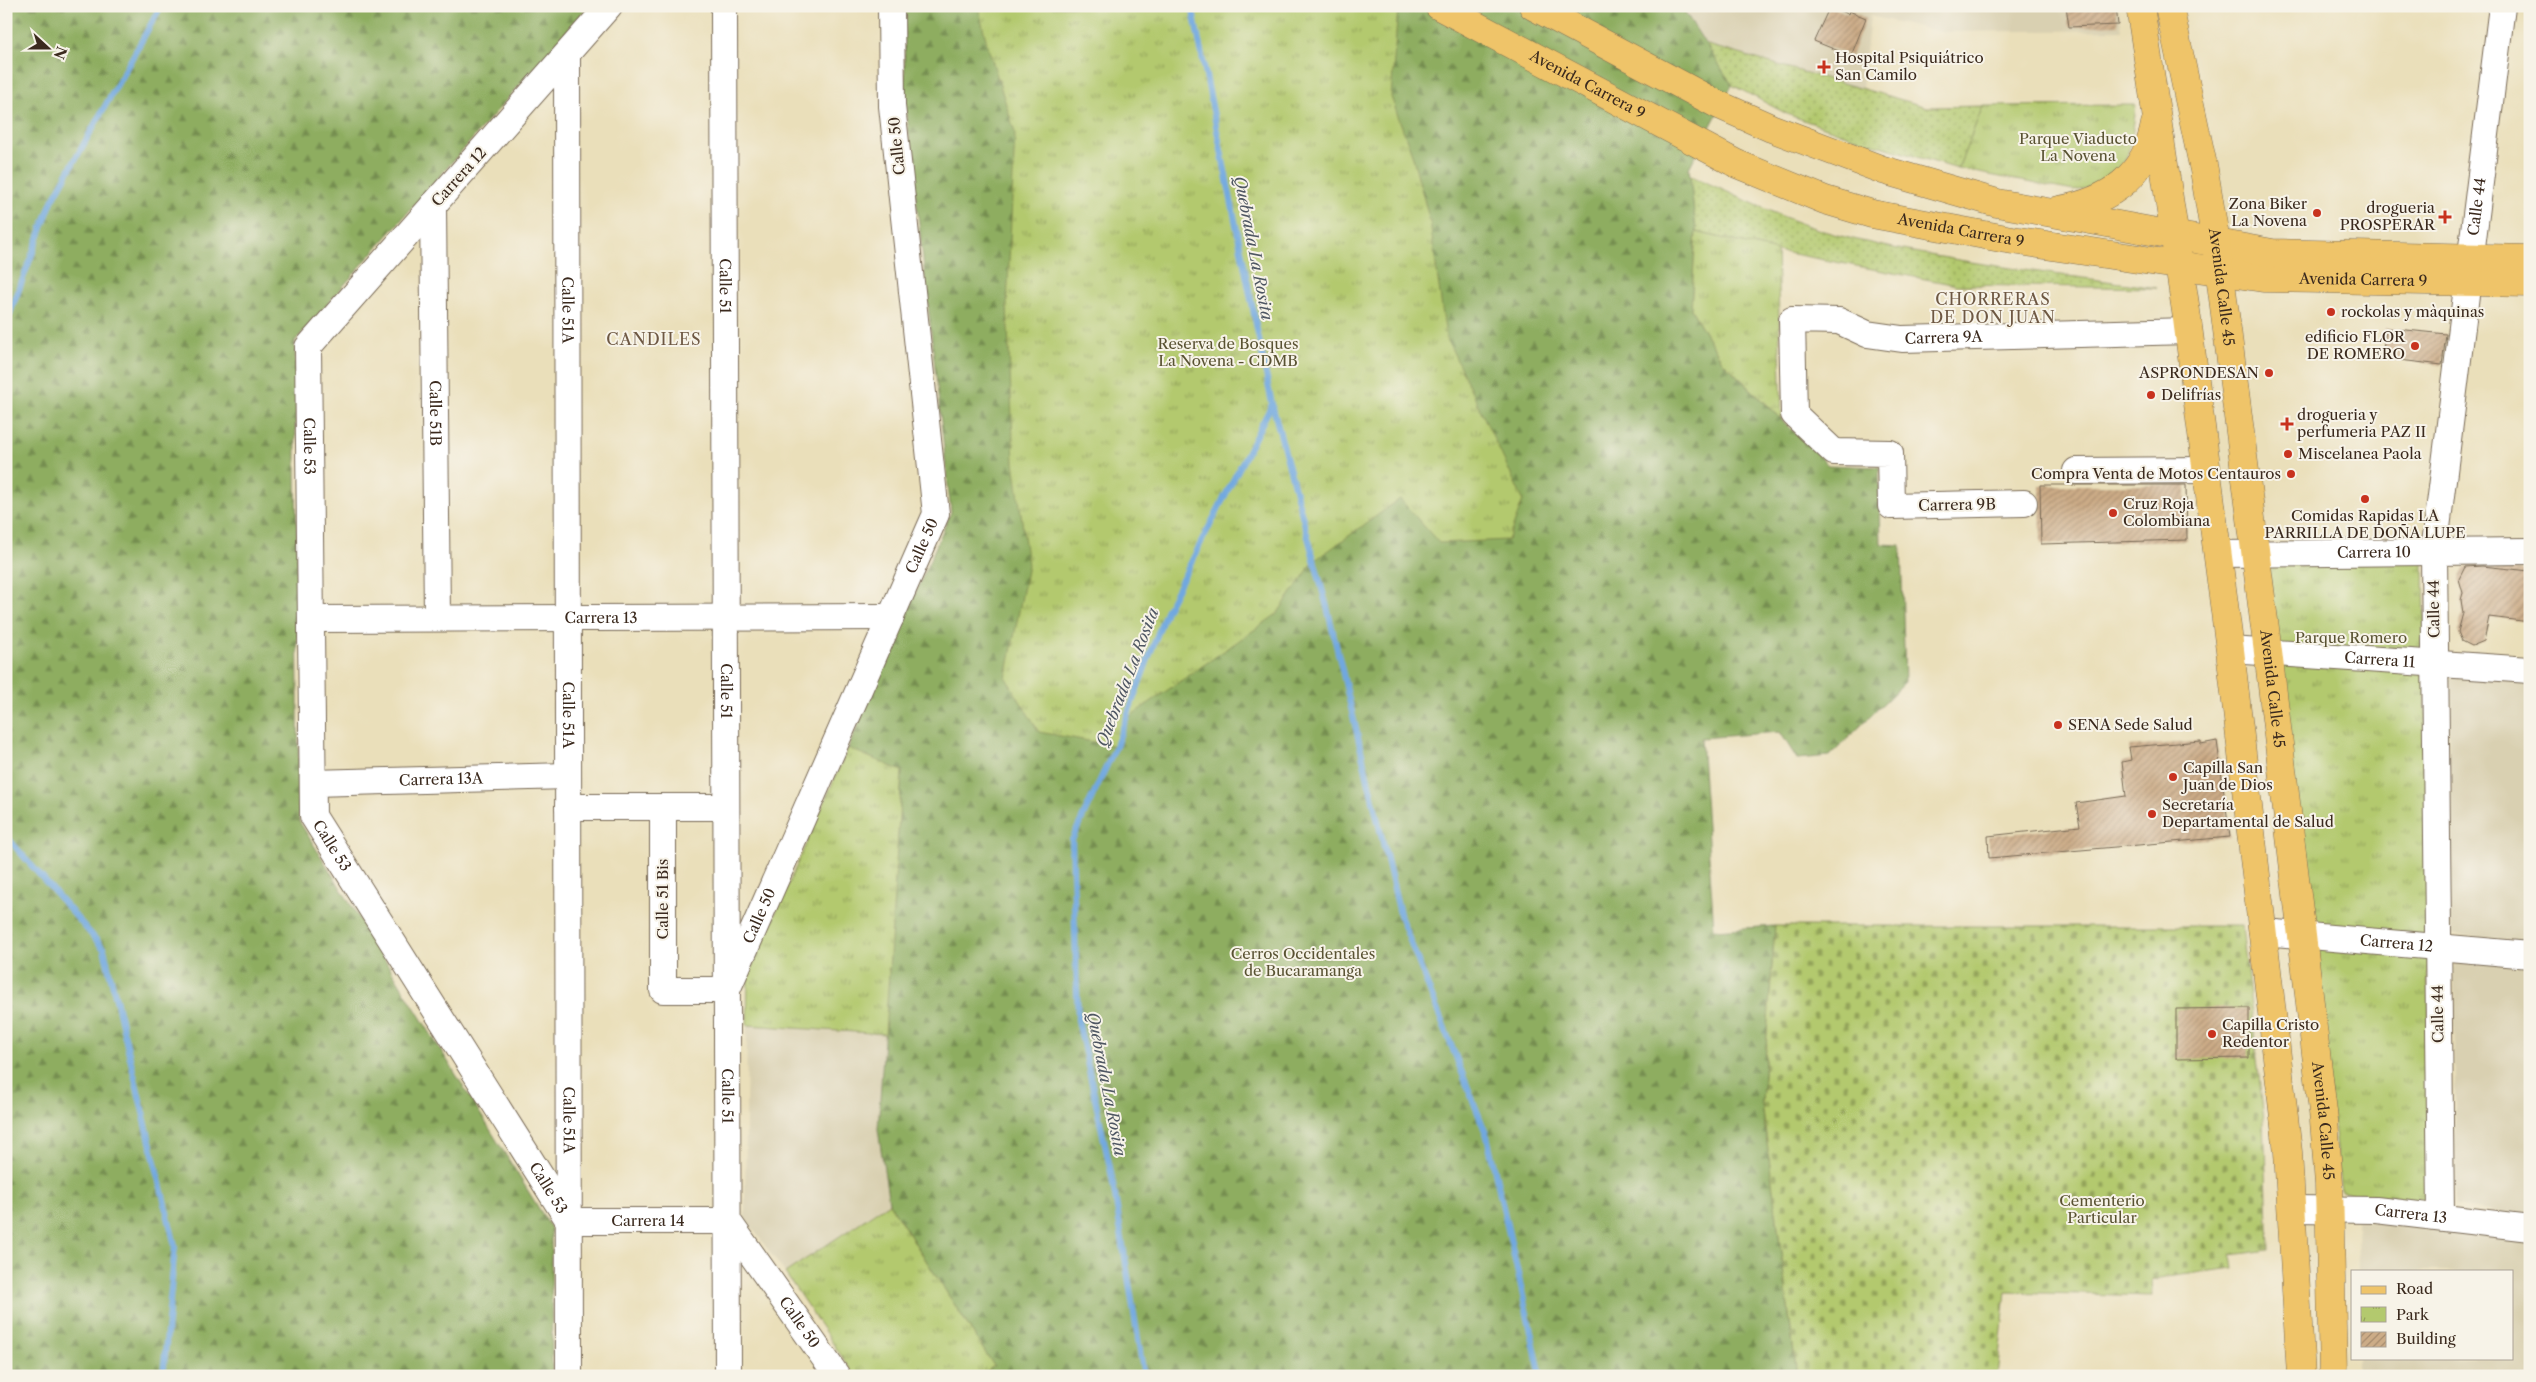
<svg xmlns="http://www.w3.org/2000/svg" width="2536" height="1382" viewBox="0 0 2536 1382" font-family="'Libre Caslon Text',serif">
<style>
.built{fill:#d9d0b1}
.grass{fill:url(#grass-dots);stroke:#777a46}
.forest{fill:url(#forest-firs);stroke:#646c40}
.cemetery{fill:url(#cemetery-stones);stroke:#777a46}
.park{fill:url(#park-tufts);stroke:#777a46}
.lines{fill:none;stroke-linecap:round;stroke-linejoin:round}
.stream{stroke:#71a8df;stroke-width:6}
.building{fill:url(#building-hatch)}
.minor-casing{stroke:#786955;stroke-width:28}
.major-casing{stroke:#786955;stroke-width:29}
.minor{stroke:#fff;stroke-width:26}
.major{stroke:#efc469;stroke-width:28}
.poi-dot{fill:#c8321e;stroke:#f7f3e8;stroke-width:2}
.labels{text-anchor:middle;stroke-width:4;stroke-linejoin:round;paint-order:stroke}
.poi-label{font-size:15px;fill:#3b2a1e;stroke:#f7f3e8;text-anchor:start}
.street-label{font-size:15px;fill:#3b2a1e;stroke:#f7f3e8}
.park-label{font-size:15px;fill:#595232;stroke:#f7f3e8}
.water-label{font-size:16px;font-style:italic;fill:#4e5662;stroke:#f7f3e8}
.neighbourhood-label{font-size:16px;letter-spacing:1px;fill:#6e5843;stroke:#f7f3e8}
</style>
<defs>
<pattern id="grass-dots" width="8" height="8" patternUnits="userSpaceOnUse" patternTransform="scale(1.25)"><rect width="8" height="8" fill="#b3c96e"/><path d="M2 2h.1M6 6h.1" fill="none" stroke="#93a35a" stroke-width="1.8" stroke-linecap="round"/></pattern>
<pattern id="forest-firs" width="22" height="20" patternUnits="userSpaceOnUse" patternTransform="scale(1.25)"><rect width="22" height="20" fill="#8ead61"/><path d="M5 1l3.5 6h-7zM16 11l3.5 6h-7z" fill="#758d4f"/></pattern>
<pattern id="cemetery-stones" width="16" height="16" patternUnits="userSpaceOnUse" patternTransform="scale(1.25)"><rect width="16" height="16" fill="#b3c96e"/><path d="M2 7V4a2 2 0 0 1 4 0v3zM10 15v-3a2 2 0 0 1 4 0v3z" fill="#93a35a"/></pattern>
<pattern id="park-tufts" width="24" height="20" patternUnits="userSpaceOnUse" patternTransform="scale(1.25)"><rect width="24" height="20" fill="#b3c96e"/><path d="M3 7l-1-3M5 7V3M7 7l1-3M15 17l-1-3M17 17v-4M19 17l1-3" fill="none" stroke="#93a35a"/></pattern>
<pattern id="building-hatch" width="6" height="6" patternUnits="userSpaceOnUse" patternTransform="scale(1.25)"><rect width="6" height="6" fill="#ccac87"/><path d="M-1 1l2-2M0 6l6-6M5 7l2-2" fill="none" stroke="#a78c6e"/></pattern>
</defs>
<rect width="100%" height="100%" fill="#f7f3e8"/>
<filter id="ink" filterUnits="userSpaceOnUse"><feTurbulence type="fractalNoise" baseFrequency=".02" numOctaves="2"/><feDisplacementMap in="SourceGraphic" scale="10" xChannelSelector="R" yChannelSelector="G"/><feConvolveMatrix kernelMatrix="1 2 1 2 8 2 1 2 1" color-interpolation-filters="sRGB"/></filter>
<filter id="wash" filterUnits="userSpaceOnUse"><feTurbulence type="fractalNoise" baseFrequency=".0096" numOctaves="4" result="noise"/><feDisplacementMap in="SourceGraphic" scale="20" xChannelSelector="R" yChannelSelector="G"/><feGaussianBlur stdDeviation="1.12" result="paint"/><feColorMatrix in="noise" values="0 0 0 0 0 0 0 0 0 0 0 0 0 0 0 0 0 1.4 0 .05"/><feComposite in="paint" operator="in"/></filter>
<g filter="url(#wash)">
<rect width="100%" height="100%" fill="#eadfba"/>
<!-- built -->
<g class="built">
<path d="M1681 6H2118L2122 30 1942 32 1870 16 1862 89 1704 44Z"/>
<path d="M2449 674 2530 679V942L2448 934Z"/>
<path d="M2454 958 2530 966V1217L2456 1206Z"/>
<path d="M747 1025 885 1034 878 1129 889 1203 785 1273 745 1218Z"/>
<path d="M2357 1219 2530 1242V1376H2358V1358H2512V1271H2358Z"/>
</g>
<!-- grass -->
<g class="grass">
<path d="M1704 44 1927 107 1983 106 1958 169 1867 142 1789 115 1732 85Z"/>
<path d="M1689 175C1739 196 1789 223 1841 236 1943 262 2052 273 2157 288L1957 285 1777 251 1696 232Z"/>
</g>
<!-- forest -->
<g class="forest">
<path d="M6 6H589L295 341 299 821 551 1228 552 1376H16L6 1365Z"/>
<path d="M904 6H1681L1732 85 1689 168 1696 232 1691 309 1722 361 1828 465 1879 467 1881 544 1901 545 1905 682 1830 756 1797 759 1780 732 1701 738 1714 930 1775 926 1762 1103 1797 1376H979L994 1366 889 1203 878 1129 902 772 848 748 951 512 905 97Z"/>
</g>
<!-- cemetery -->
<path class="cemetery" d="M1775 926H2242L2264 1121 2269 1250 2231 1255 2233 1268 2152 1279 2153 1296 2006 1292 1997 1376H1797L1762 1103Z"/>
<!-- park -->
<g class="park">
<path d="M978 6 1398 8 1391 97 1412 154 1430 222 1446 337 1523 500 1508 540 1439 543 1400 499 1314 561 1277 614 1126 719 1116 746 1039 732 1006 678 1028 565 1014 462 1007 305 1015 133 987 44Z"/>
<path d="M2136 105C2130 154 2130 180 2074 191L1958 169 1983 106Z"/>
<path d="M1696 232 1777 251 1782 419 1722 361 1691 309Z"/>
<path d="M2424 561 2431 1202 2341 1192 2268 562Z"/>
<path d="M848 748 902 771 885 1034 747 1025 748 976Z"/>
<path d="M889 1203 994 1366 979 1376H855L785 1273Z"/>
</g>
<g class="lines">
<!-- stream -->
<g class="stream">
<path d="M6 324 52 201 161 6"/>
<path d="M1272 404 1328 611 1401 918 1487 1136 1541 1376"/>
<path d="M6 836 104 949 175 1246 163 1376"/>
<path d="M1144 1376 1112 1177 1078 1020 1072 840 1116 746 1166 611 1272 404 1192 6"/>
</g>
</g>
<g id="blocks">
<!-- building -->
<g class="building">
<path d="M1830 6 1848 14 1849 11 1866 18 1851 56 1814 41Z"/>
<path d="M2066 6H2116L2118 25 2069 27Z"/>
<path d="M2386 328 2446 334 2442 365 2382 358Z"/>
<path d="M2040 485H2186L2187 540 2041 544Z"/>
<path d="M2482 566 2530 571V622L2489 617 2484 641 2472 646 2462 641 2458 632 2463 613 2461 600 2463 593 2459 579 2465 567Z"/>
<path d="M2201 741V744L2217 741 2230 837 1989 858 1988 836 2080 826 2076 803 2126 796 2122 762 2131 760 2129 747Z"/>
<path d="M2249 1008V1058L2176 1059V1009Z"/>
</g>
</g>
</g>
<g filter="url(#ink)">
<use href="#blocks" fill-opacity="0" stroke="#786955" stroke-width="1"/>
<g class="lines">
<defs>
<g id="minor">
<path id="s1" d="M609 6 308 347 313 816 569 1221H728L837 1376"/>
<path id="s2" d="M724 6 728 1376"/>
<path id="s3" d="M567 55 569 1376"/>
<path id="s4" d="M433 205 437 618"/>
<path d="M2076 471 2207 470"/>
<path id="s5" d="M2024 503 1891 506 1890 453 1834 452 1794 414 1792 320 1839 321 1867 334 1902 339 2188 331"/>
<path id="s6" d="M2219 554 2530 551"/>
<path id="s7" d="M311 619 891 617"/>
<path id="s8" d="M2230 650 2530 670"/>
<path id="s9" d="M313 783 568 776"/>
<path d="M568 807H726"/>
<path id="s10" d="M663 807V990H727L936 514 892 106 891 6"/>
<path id="s11" d="M2263 932 2530 955"/>
<path id="s12" d="M2292 1209 2376 1210 2530 1228"/>
<path id="s13" d="M2441 1216 2434 552 2502 6"/>
</g>
<g id="major">
<path id="s14" d="M1439 6 1737 164 1825 200 1872 214 2006 239 2263 278 2530 283"/>
<path d="M1533 6 1717 104 1771 128 1883 170 1997 203 2272 253 2530 259"/>
<path d="M2140 6 2186 311 2230 650 2288 1152 2301 1376"/>
<path id="s15" d="M2169 6 2204 170 2216 243 2268 652 2324 1120 2329 1184 2333 1376"/>
<path d="M2059 210C2110 201 2146 176 2155 124"/>
</g>
</defs>
<!-- minor casing -->
<use href="#minor" class="minor-casing"/>
<!-- major casing -->
<use href="#major" class="major-casing"/>
<!-- minor -->
<use href="#minor" class="minor"/>
<!-- major -->
<use href="#major" class="major"/>
</g>
</g>
<!-- markers -->
<g class="poi-dot">
<path d="M1821.5 59.5h5v5h5v5h-5v5h-5v-5h-5v-5h5z"/>
<circle cx="2317" cy="213" r="5"/>
<path d="M2442.5 209.5h5v5h5v5h-5v5h-5v-5h-5v-5h5z"/>
<circle cx="2331" cy="312" r="5"/>
<circle cx="2415" cy="346" r="5"/>
<circle cx="2269" cy="373" r="5"/>
<circle cx="2151" cy="395" r="5"/>
<path d="M2284.5 416.5h5v5h5v5h-5v5h-5v-5h-5v-5h5z"/>
<circle cx="2288" cy="454" r="5"/>
<circle cx="2291" cy="474" r="5"/>
<circle cx="2365" cy="499" r="5"/>
<circle cx="2113" cy="513" r="5"/>
<circle cx="2058" cy="725" r="5"/>
<circle cx="2173" cy="777" r="5"/>
<circle cx="2152" cy="814" r="5"/>
<circle cx="2212" cy="1034" r="5"/>
</g>
<g class="labels">
<!-- poi labels -->
<g class="poi-label">
<text x="1835" y="63">Hospital Psiquiátrico<tspan x="1835" dy="17">San Camilo</tspan></text>
<text x="2307" y="209" text-anchor="end">Zona Biker<tspan x="2307" dy="17">La Novena</tspan></text>
<text x="2435" y="213" text-anchor="end">drogueria<tspan x="2435" dy="17">PROSPERAR</tspan></text>
<text x="2341" y="317">rockolas y màquinas</text>
<text x="2405" y="342" text-anchor="end">edificio FLOR<tspan x="2405" dy="17">DE ROMERO</tspan></text>
<text x="2259" y="378" text-anchor="end">ASPRONDESAN</text>
<text x="2161" y="400">Delifrías</text>
<text x="2297" y="420">drogueria y<tspan x="2297" dy="17">perfumeria PAZ II</tspan></text>
<text x="2298" y="459">Miscelanea Paola</text>
<text x="2281" y="479" text-anchor="end">Compra Venta de Motos Centauros</text>
<text x="2123" y="509">Cruz Roja<tspan x="2123" dy="17">Colombiana</tspan></text>
<text x="2365" y="521" text-anchor="middle">Comidas Rapidas LA<tspan x="2365" dy="17">PARRILLA DE DOÑA LUPE</tspan></text>
<text x="2068" y="730">SENA Sede Salud</text>
<text x="2183" y="773">Capilla San<tspan x="2183" dy="17">Juan de Dios</tspan></text>
<text x="2162" y="810">Secretaría<tspan x="2162" dy="17">Departamental de Salud</tspan></text>
<text x="2222" y="1030">Capilla Cristo<tspan x="2222" dy="17">Redentor</tspan></text>
</g>
<!-- street labels -->
<g class="street-label">
<text dy="5" stroke="none"><textPath href="#s14" startOffset="168">Avenida Carrera 9</textPath></text>
<text transform="translate(897 146) rotate(-96)" y="5">Calle 50</text>
<text transform="translate(459 177) rotate(-48)" y="5">Carrera 12</text>
<text dy="5" stroke="none"><textPath href="#s13" startOffset="1012">Calle 44</textPath></text>
<text dy="5" stroke="none"><textPath href="#s14" startOffset="572">Avenida Carrera 9</textPath></text>
<text dy="5" stroke="none"><textPath href="#s14" startOffset="978">Avenida Carrera 9</textPath></text>
<text dy="5" stroke="none"><textPath href="#s2" startOffset="280">Calle 51</textPath></text>
<text dy="5" stroke="none"><textPath href="#s15" startOffset="286">Avenida Calle 45</textPath></text>
<text dy="5" stroke="none"><textPath href="#s3" startOffset="255">Calle 51A</textPath></text>
<text dy="5" stroke="none"><textPath href="#s5" startOffset="546">Carrera 9A</textPath></text>
<text dy="5" stroke="none"><textPath href="#s4" startOffset="208">Calle 51B</textPath></text>
<text dy="5" stroke="none"><textPath href="#s1" startOffset="554">Calle 53</textPath></text>
<text transform="translate(1957 505) rotate(-1)" y="5">Carrera 9B</text>
<text dy="5" stroke="none"><textPath href="#s10" startOffset="732">Calle 50</textPath></text>
<text dy="5" stroke="none"><textPath href="#s6" startOffset="155">Carrera 10</textPath></text>
<text transform="translate(2434 609) rotate(-91)" y="5">Calle 44</text>
<text dy="5" stroke="none"><textPath href="#s7" startOffset="290">Carrera 13</textPath></text>
<text dy="5" stroke="none"><textPath href="#s8" startOffset="150">Carrera 11</textPath></text>
<text dy="5" stroke="none"><textPath href="#s15" startOffset="691">Avenida Calle 45</textPath></text>
<text dy="5" stroke="none"><textPath href="#s2" startOffset="685">Calle 51</textPath></text>
<text dy="5" stroke="none"><textPath href="#s3" startOffset="660">Calle 51A</textPath></text>
<text dy="5" stroke="none"><textPath href="#s9" startOffset="128">Carrera 13A</textPath></text>
<text dy="5" stroke="none"><textPath href="#s1" startOffset="959">Calle 53</textPath></text>
<text transform="translate(663 899) rotate(-90)" y="5">Calle 51 Bis</text>
<text dy="5" stroke="none"><textPath href="#s10" startOffset="328">Calle 50</textPath></text>
<text dy="5" stroke="none"><textPath href="#s11" startOffset="134">Carrera 12</textPath></text>
<text transform="translate(2438 1014) rotate(-91)" y="5">Calle 44</text>
<text dy="5" stroke="none"><textPath href="#s2" startOffset="1090">Calle 51</textPath></text>
<text dy="5" stroke="none"><textPath href="#s3" startOffset="1065">Calle 51A</textPath></text>
<text dy="5" stroke="none"><textPath href="#s15" startOffset="1126">Avenida Calle 45</textPath></text>
<text dy="5" stroke="none"><textPath href="#s1" startOffset="1364">Calle 53</textPath></text>
<text dy="5" stroke="none"><textPath href="#s12" startOffset="119">Carrera 13</textPath></text>
<text dy="5" stroke="none"><textPath href="#s1" startOffset="1482">Carrera 14</textPath></text>
<text dy="5" stroke="none"><textPath href="#s1" startOffset="1686">Calle 50</textPath></text>
</g>
<!-- park labels -->
<g class="park-label">
<text x="2078" y="144">Parque Viaducto<tspan x="2078" dy="17">La Novena</tspan></text>
<text x="1228" y="349">Reserva de Bosques<tspan x="1228" dy="17">La Novena - CDMB</tspan></text>
<text x="2351" y="643">Parque Romero</text>
<text x="1303" y="959">Cerros Occidentales<tspan x="1303" dy="17">de Bucaramanga</tspan></text>
<text x="2102" y="1206">Cementerio<tspan x="2102" dy="17">Particular</tspan></text>
</g>
<!-- water labels -->
<g class="water-label">
<text transform="translate(1254 248) rotate(79)" y="6">Quebrada La Rosita</text>
<text transform="translate(1127 677) rotate(-69)" y="6">Quebrada La Rosita</text>
<text transform="translate(1107 1084) rotate(79)" y="6">Quebrada La Rosita</text>
</g>
<!-- neighbourhood labels -->
<g class="neighbourhood-label">
<text x="1993" y="305">CHORRERAS<tspan x="1993" dy="18">DE DON JUAN</tspan></text>
<text x="654" y="345">CANDILES</text>
</g>
</g>
<!-- margin -->
<rect width="2536" height="1382" fill="none" stroke="#f7f3e8" stroke-width="25"/>
<!-- legend -->
<rect x="2351" y="1270" width="162" height="90" fill="#f7f3e8" stroke="#aca397"/>
<rect x="2361" y="1286" width="25" height="8" fill="#efc469" stroke="#aca397"/>
<text x="2396" y="1294" font-size="15" fill="#3b2a1e">Road</text>
<rect x="2361" y="1307" width="25" height="15" fill="url(#park-tufts)" stroke="#aca397"/>
<text x="2396" y="1320" font-size="15" fill="#3b2a1e">Park</text>
<rect x="2361" y="1332" width="25" height="15" fill="url(#building-hatch)" stroke="#aca397"/>
<text x="2396" y="1344" font-size="15" fill="#3b2a1e">Building</text>
<!-- north arrow -->
<g transform="translate(48 48) rotate(111)" stroke="#f7f3e8" stroke-width="4" paint-order="stroke">
<path d="M0-4L9 19L0 12L-9 19Z" fill="#3b2a1e"/>
<text y="-8" font-size="14" font-weight="bold" text-anchor="middle" fill="#3b2a1e">N</text>
</g>
</svg>
